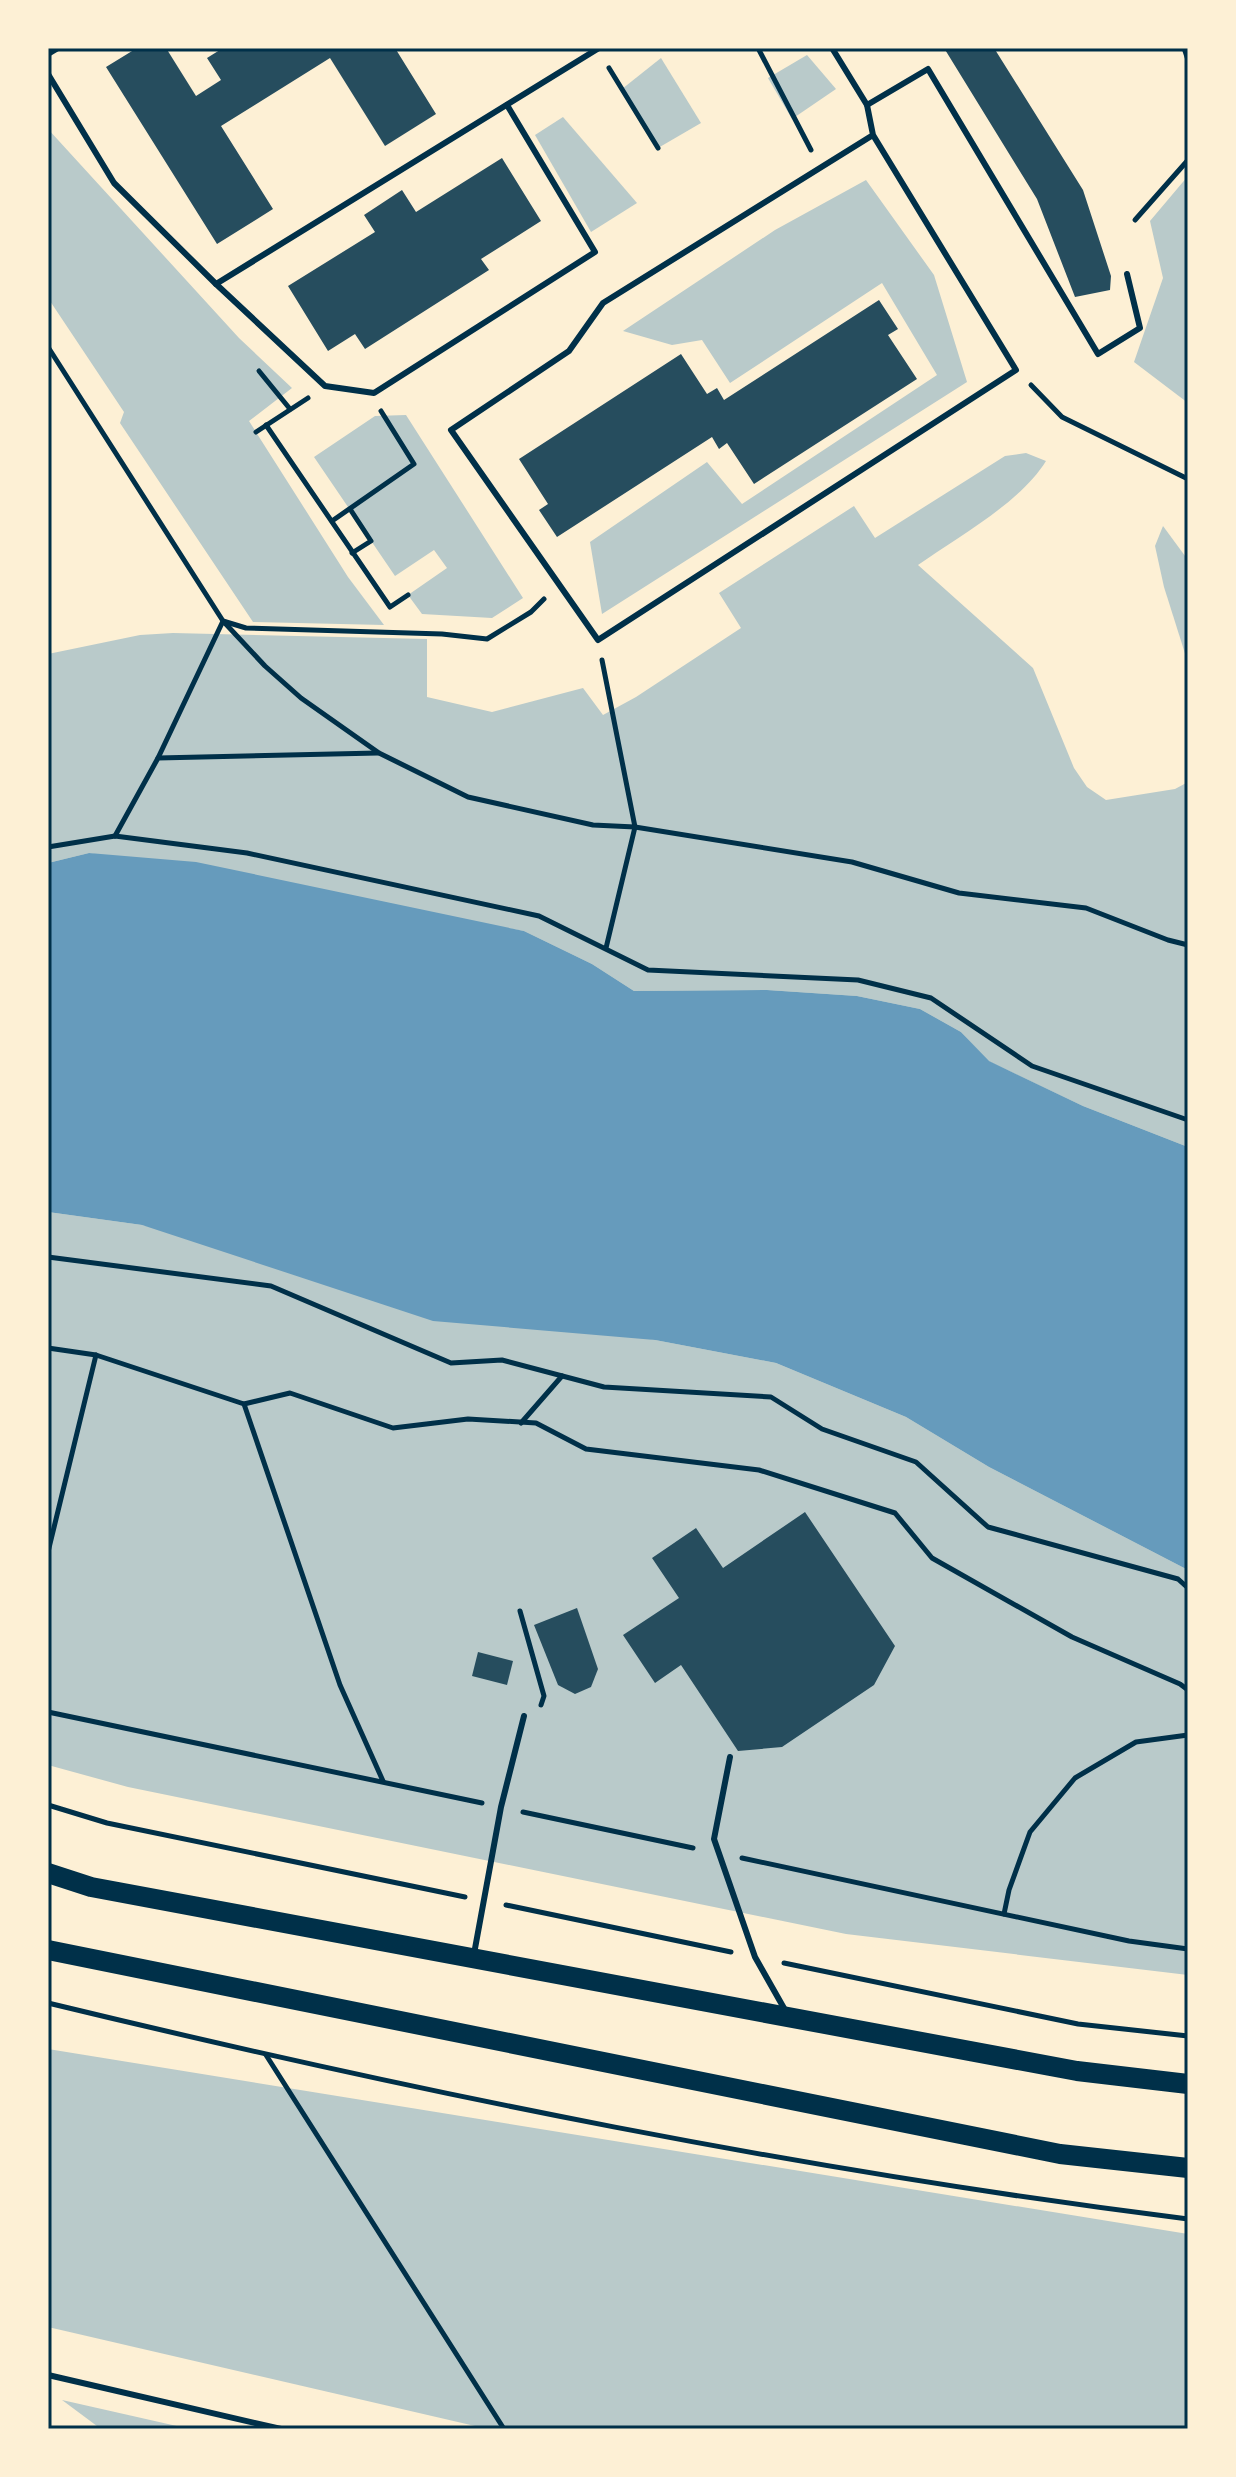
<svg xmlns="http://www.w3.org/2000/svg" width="1236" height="2477" viewBox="0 0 1236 2477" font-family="Ubuntu,sans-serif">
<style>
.green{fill:#b9caca}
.water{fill:#669bbc}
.building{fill:#264d5e}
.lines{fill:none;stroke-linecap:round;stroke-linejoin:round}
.path{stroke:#003049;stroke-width:5}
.service{stroke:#003049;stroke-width:6}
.primary{stroke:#003049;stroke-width:20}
.neatline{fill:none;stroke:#003049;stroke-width:3}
</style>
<rect width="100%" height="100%" fill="#fdf0d5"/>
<!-- green -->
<g class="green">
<path d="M807 55 836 89 792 119 768 78Z"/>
<path d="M661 58 701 123 658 148 622 89Z"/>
<path d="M563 117 637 203 591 232 535 135Z"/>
<path d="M48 129 239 338 292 388 249 421 348 577 384 625 253 622 120 423 124 412 48 298Z"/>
<path d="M1188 176V403L1134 362 1163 278 1150 221Z"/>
<path d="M866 180 934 275 967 382 602 614 590 542 707 462 742 504 937 375 882 283 730 383 702 340 672 345 623 331 775 230Z"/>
<path d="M406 415 523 598 492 618 422 614 408 595 447 568 434 550 395 576 314 457 375 416Z"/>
<path d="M1026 453 1046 461C1021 502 958 537 918 565L1033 668 1074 768 1087 787 1106 800 1175 789 1188 782V1147L1083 1106 988 1061 961 1032 920 1009 857 996 767 990 634 991 592 964 524 931 89 853 48 863V654L140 635 173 633 427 639V697L492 712 583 688 603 715 636 697 741 628 719 593 854 506 875 538 1005 456Z"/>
<path d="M1163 526 1188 560V663L1164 587 1155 546Z"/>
<path d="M48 1212 142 1225 655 1340 776 1363 906 1417 989 1467 1188 1570V1975L846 1934 128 1787 48 1765Z"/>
<path d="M48 2049 1188 2234V2429H488L48 2327Z"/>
<path d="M62 2400 190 2429H101Z"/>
</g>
<!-- water -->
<path class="water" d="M89 853 196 862 524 931 592 964 634 991 767 990 857 996 920 1009 961 1032 989 1061 1083 1106 1188 1147V1570L989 1467 906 1417 776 1363 655 1340 433 1321 142 1225 48 1212V863Z"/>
<!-- building -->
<g class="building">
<path d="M137 48H166L196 96 221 80 207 58 223 48H395L436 114 385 146 330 58 221 126 273 209 217 244 106 67Z"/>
<path d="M944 48H994L1083 190 1111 276 1110 290 1075 297 1037 199Z"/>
<path d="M502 158 541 221 481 259 489 270 365 349 355 334 328 351 288 286 375 232 364 215 402 190 416 212Z"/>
<path d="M879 300 898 329 888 335 917 379 754 484 727 443 719 449 712 437 557 537 539 510 548 504 519 459 681 354 707 394 717 388 724 400Z"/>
<path d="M805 1512 895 1646 874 1685 782 1747 738 1751 681 1665 655 1683 623 1635 679 1598 652 1558 696 1528 723 1568Z"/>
<path d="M577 1608 598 1669 591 1687 575 1694 558 1685 534 1625Z"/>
<path d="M478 1652 513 1661 507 1685 472 1676Z"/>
</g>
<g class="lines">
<!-- path -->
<g class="path">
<path d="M758 48 811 150"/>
<path d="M1184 48 1188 60"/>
<path d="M609 68 658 148"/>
<path d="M1135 220 1188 160"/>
<path d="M48 347 223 621 246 628 442 634 487 639 531 612 544 599"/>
<path d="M259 371 290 409"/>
<path d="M1031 385 1062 417 1188 479"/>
<path d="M266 425 390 607 408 595"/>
<path d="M256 432 308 398"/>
<path d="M350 509 371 541 352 553"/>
<path d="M332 521 414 464 381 411"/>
<path d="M602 660 635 827 606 948"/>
<path d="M158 758 223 621 265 666 301 698 379 753 468 797 593 825 635 827 852 862 959 893 1086 908 1168 940 1188 945"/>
<path d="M115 836 158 758 378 753"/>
<path d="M48 847 115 836 247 853 539 916 648 970 858 980 931 998 1032 1066 1188 1120"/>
<path d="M48 1257 271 1286 451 1363 502 1360 604 1387 771 1397 822 1429 916 1462 988 1527 1178 1579 1188 1588"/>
<path d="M48 1348 96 1355 244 1404 340 1685 383 1781"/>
<path d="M244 1404 290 1393 393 1428 468 1419 536 1423 586 1449 759 1470 895 1513 932 1558 1072 1637 1180 1684 1188 1690"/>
<path d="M521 1423 562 1376"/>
<path d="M48 1552 96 1355"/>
<path d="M520 1611 544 1696 541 1705"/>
<path d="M48 1712 482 1803"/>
<path d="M48 1805 107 1823 465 1897"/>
<path d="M523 1812 693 1848"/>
<path d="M742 1858 1129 1941 1188 1949"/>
<path d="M506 1905 731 1952"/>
<path d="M1004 1914 1009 1890 1030 1832 1075 1778 1136 1742 1188 1735"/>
<path d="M784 1963 1078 2024 1188 2036"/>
<path d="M48 2003C424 2094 804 2171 1188 2219"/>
<path d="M266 2055 504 2429"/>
</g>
<!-- service -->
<g class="service">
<path d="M832 48 867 105 873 135 1016 370 598 640 451 430 569 351 603 303 873 135"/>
<path d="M48 54 58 48"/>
<path d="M48 74 114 183 216 284 599 48"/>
<path d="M867 105 928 69 1098 354 1140 328 1127 274"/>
<path d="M216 284 325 386 374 393 595 252 507 105"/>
<path d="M730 1757 714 1839 755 1957 785 2010"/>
<path d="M474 1954 501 1807 524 1716"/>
<path d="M48 2375 281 2429"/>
</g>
<!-- primary -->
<g class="primary">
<path d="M48 1873 91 1887 1077 2071 1188 2084"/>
<path d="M48 1950 1060 2154 1188 2168"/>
</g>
</g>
<!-- border -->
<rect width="1236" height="2477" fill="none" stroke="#fdf0d5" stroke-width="100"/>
<rect x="50" y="50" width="1136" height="2377" class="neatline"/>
</svg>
